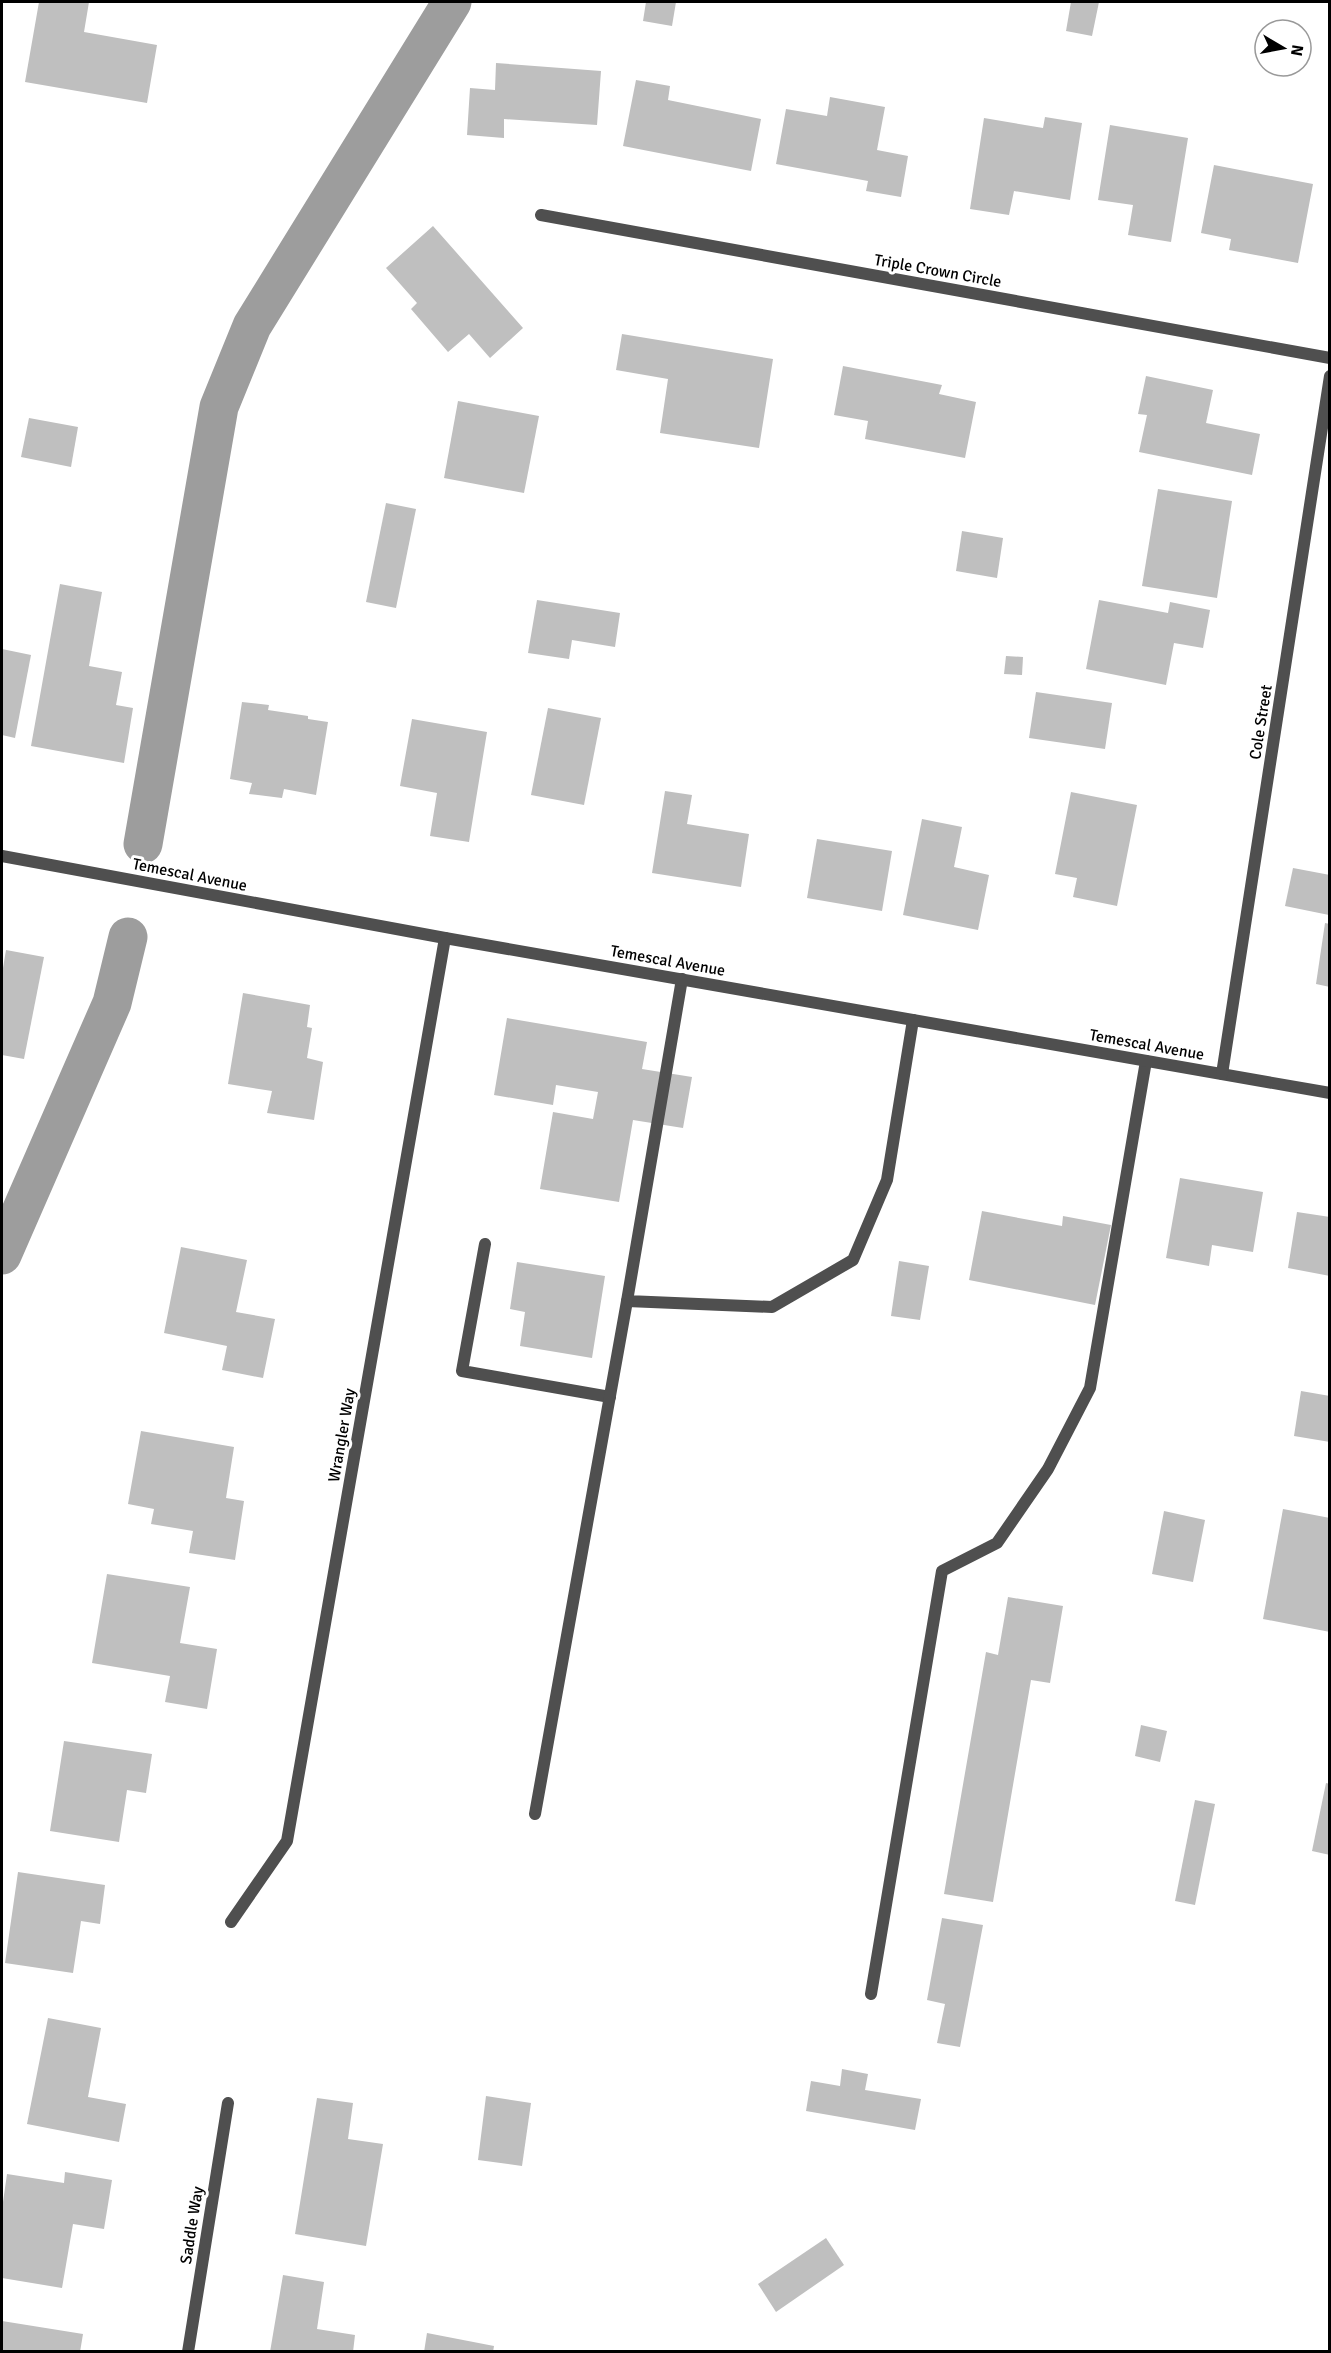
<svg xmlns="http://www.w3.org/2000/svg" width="1331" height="2353" viewBox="0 0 1331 2353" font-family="Signika,sans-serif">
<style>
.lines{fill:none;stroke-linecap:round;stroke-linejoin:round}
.canal{stroke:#9d9d9d;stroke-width:39}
.building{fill:#bfbfbf}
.service{stroke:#4f4f4f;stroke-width:12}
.minor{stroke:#4f4f4f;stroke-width:12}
.labels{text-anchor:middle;stroke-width:6;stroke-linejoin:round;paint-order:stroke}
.street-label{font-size:16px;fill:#000;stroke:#fff}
</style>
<rect width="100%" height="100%" fill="#fff"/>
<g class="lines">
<!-- canal -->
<g class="canal">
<path d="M143 844 219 407 252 326 452 2"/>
<path d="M2 1255 112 1003 128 937"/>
</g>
</g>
<!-- building -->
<g class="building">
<path d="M39 2H89L84 32 157 45 147 103 25 82Z"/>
<path d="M646 2H676L672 26 643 21Z"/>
<path d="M1071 2H1099L1092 36 1066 31Z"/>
<path d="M496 63 601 71 597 125 504 119V138L467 135 470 88 495 90Z"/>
<path d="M636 80 670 86 668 100 761 119 751 171 623 146Z"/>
<path d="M830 97 885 107 877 150 908 156 901 197 866 191 868 181 776 164 786 109 827 116Z"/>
<path d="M1045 117 1082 123 1070 200 1014 191 1009 215 970 209 984 118 1043 128Z"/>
<path d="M1110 125 1188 138 1171 242 1128 235 1133 205 1098 200Z"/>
<path d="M1214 165 1313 184 1298 263 1229 250 1231 239 1201 233Z"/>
<path d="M433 226 523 328 490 358 469 334 448 352 411 309 417 303 386 268Z"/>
<path d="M622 334 773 359 759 448 660 433 668 379 616 370Z"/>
<path d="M843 366 942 385 939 394 976 402 965 458 865 439 868 421 834 415Z"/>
<path d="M1146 376 1213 390 1206 423 1260 434 1252 475 1139 452 1147 415 1138 414Z"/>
<path d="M458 401 539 416 524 493 444 478Z"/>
<path d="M29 418 78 427 71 467 21 457Z"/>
<path d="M1158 489 1232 501 1217 598 1142 586Z"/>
<path d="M386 503 416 509 396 608 366 602Z"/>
<path d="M962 531 1003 538 997 578 956 571Z"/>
<path d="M60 584 102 592 89 666 122 672 116 705 133 708 124 763 31 746Z"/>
<path d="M537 600 620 613 615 647 572 640 569 659 528 653Z"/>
<path d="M1099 600 1168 613 1170 602 1210 610 1203 648 1174 643 1166 685 1086 669Z"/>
<path d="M2 649 31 655 15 738 2 735Z"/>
<path d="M1006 656 1023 657 1022 675 1004 674Z"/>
<path d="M1036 692 1112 703 1105 749 1029 738Z"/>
<path d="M242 702 269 705 268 710 308 716V719L328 722 316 795 284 789 282 798 249 794 252 783 230 779Z"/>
<path d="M548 708 601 718 584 805 531 795Z"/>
<path d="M412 719 487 732 469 842 430 836 437 793 400 786Z"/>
<path d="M665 791 692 795 687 824 749 834 741 887 652 873Z"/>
<path d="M1071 792 1137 805 1117 906 1073 897 1077 878 1055 874Z"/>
<path d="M922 819 962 827 954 867 989 875 978 930 903 915Z"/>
<path d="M817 839 892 851 882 911 807 898Z"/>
<path d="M1293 868 1330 875 1329 915 1285 906Z"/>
<path d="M1325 923 1330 924V987L1316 984Z"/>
<path d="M6 950 44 957 24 1059 2 1055V974Z"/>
<path d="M243 993 310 1005 307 1027 312 1028 307 1058 323 1062 314 1120 267 1113 272 1091 228 1084Z"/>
<path d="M507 1018 647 1042 642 1069 692 1077 683 1128 633 1120 619 1202 540 1189 553 1112 593 1119 598 1092 556 1085 553 1105 494 1095Z"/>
<path d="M1180 1178 1263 1192 1253 1252 1212 1245 1209 1266 1166 1258Z"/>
<path d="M982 1211 1062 1226 1063 1216 1111 1225 1095 1305 969 1280Z"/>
<path d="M1297 1212 1330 1217V1276L1288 1268Z"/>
<path d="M181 1247 247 1260 236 1312 275 1319 263 1378 222 1370 227 1346 164 1333Z"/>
<path d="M899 1261 929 1266 920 1320 891 1316Z"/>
<path d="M517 1262 605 1276 592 1358 520 1346 525 1312 510 1309Z"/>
<path d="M1301 1391 1330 1396V1442L1294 1436Z"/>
<path d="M141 1431 234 1447 226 1498 244 1501 235 1560 189 1553 193 1531 151 1524 154 1509 128 1504Z"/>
<path d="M1283 1509 1330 1518V1632L1263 1619Z"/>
<path d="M1164 1511 1205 1520 1193 1582 1152 1574Z"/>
<path d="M107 1574 190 1587 180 1643 217 1649 207 1709 165 1702 170 1676 92 1663Z"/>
<path d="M1008 1597 1063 1606 1050 1683 1031 1680 993 1902 944 1894 986 1652 998 1655Z"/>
<path d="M1141 1725 1167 1731 1160 1762 1135 1756Z"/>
<path d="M64 1741 152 1754 146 1793 127 1790 119 1842 50 1831Z"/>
<path d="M1326 1783 1330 1784V1855L1312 1851Z"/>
<path d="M1195 1800 1215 1804 1195 1905 1175 1901Z"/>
<path d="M18 1872 105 1885 100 1924 81 1921 73 1973 5 1963Z"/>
<path d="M942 1918 983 1925 960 2047 937 2043 945 2004 927 2000Z"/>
<path d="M48 2018 101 2028 88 2097 126 2104 119 2142 27 2124Z"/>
<path d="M842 2069 868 2074 865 2090 921 2099 915 2130 806 2111 811 2081 840 2086Z"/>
<path d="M486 2096 531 2103 522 2166 478 2160Z"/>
<path d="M317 2098 353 2103 348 2139 383 2144 366 2246 295 2234Z"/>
<path d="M65 2172 112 2180 104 2229 73 2224 62 2288 2 2278V2209L7 2174 64 2183Z"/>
<path d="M826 2238 844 2265 776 2312 758 2284Z"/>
<path d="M283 2275 324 2282 317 2329 355 2335 353 2352H270Z"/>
<path d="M2 2321 83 2334 80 2352H2Z"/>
<path d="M427 2333 494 2346 493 2352H424Z"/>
</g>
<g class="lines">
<!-- service -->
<g class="service">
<path d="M682 979 627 1301 772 1307 853 1260 887 1180 913 1020"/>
<path d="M485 1244 462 1371 610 1397"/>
<path d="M535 1814 627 1301"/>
<path d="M871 1994 942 1571 997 1543 1048 1469 1090 1388 1146 1061"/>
</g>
<!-- minor -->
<g class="minor">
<path d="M541 215 1330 358"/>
<path d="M2 856 445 938 1330 1093"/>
<path d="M1222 1074 1330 376"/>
<path d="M231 1922 287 1841 445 938"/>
<path d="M188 2352 228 2103"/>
</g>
</g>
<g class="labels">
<!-- street labels -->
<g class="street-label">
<text transform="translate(938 270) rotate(10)" y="6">Triple Crown Circle</text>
<text transform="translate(1260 722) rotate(-81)" y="6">Cole Street</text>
<text transform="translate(190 874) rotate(11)" y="6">Temescal Avenue</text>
<text transform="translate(668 960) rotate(10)" y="6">Temescal Avenue</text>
<text transform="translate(1147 1044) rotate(10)" y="6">Temescal Avenue</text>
<text transform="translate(341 1435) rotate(-80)" y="6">Wrangler Way</text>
<text transform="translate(191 2225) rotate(-81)" y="6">Saddle Way</text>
</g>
</g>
<!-- border -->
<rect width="1331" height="2353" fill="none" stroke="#000000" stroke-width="6"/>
<!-- north arrow -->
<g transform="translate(1283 48) rotate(100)"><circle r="28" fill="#ffffff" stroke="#999999" stroke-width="1.5"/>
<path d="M0-4.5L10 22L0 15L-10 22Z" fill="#000000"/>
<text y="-9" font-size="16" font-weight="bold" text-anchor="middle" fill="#000000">N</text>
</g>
</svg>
